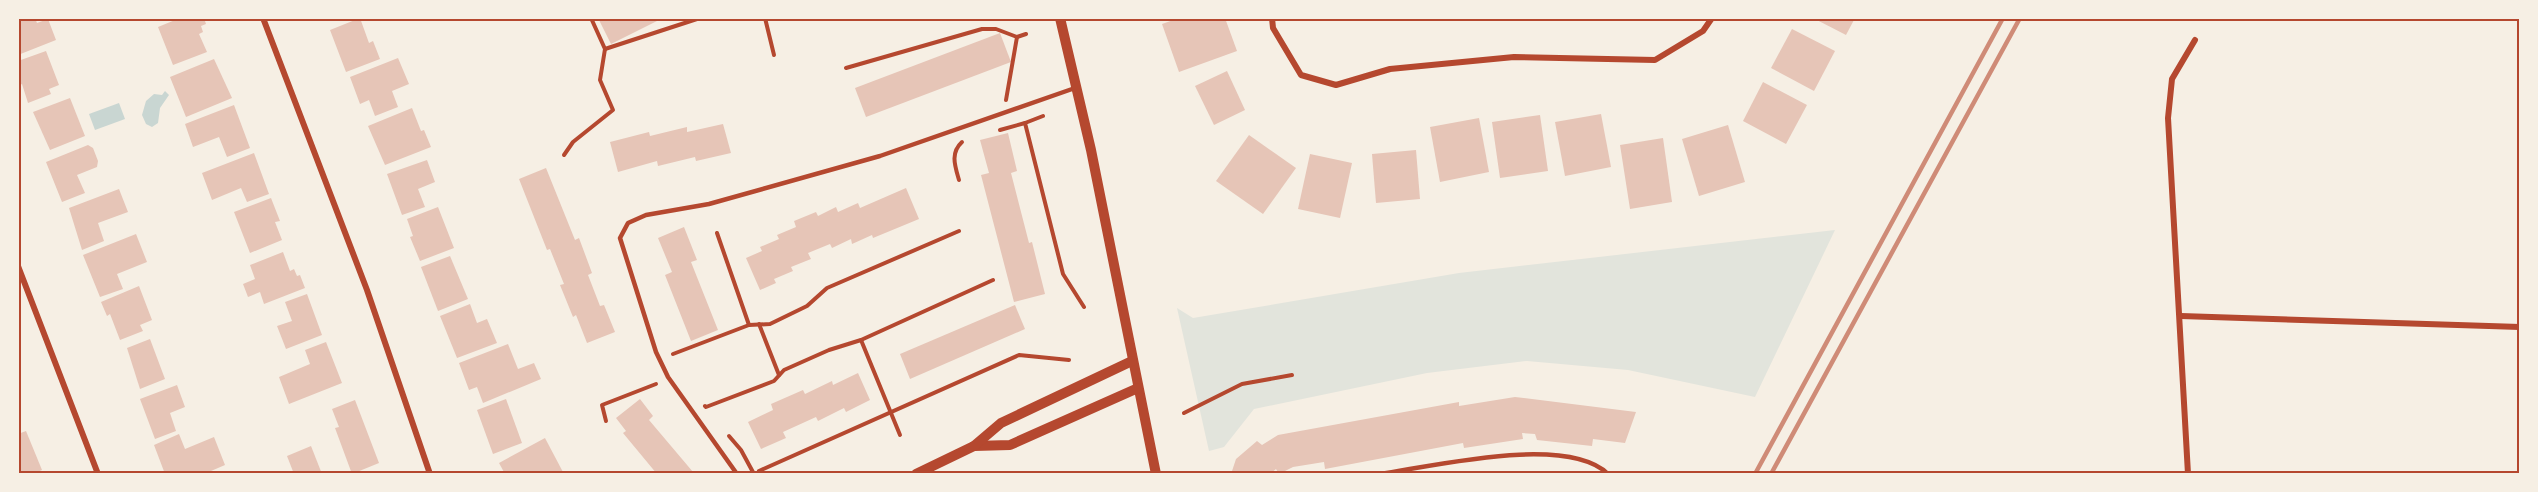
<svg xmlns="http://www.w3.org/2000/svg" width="2538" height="492" viewBox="0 0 2538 492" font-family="'Roboto Condensed',sans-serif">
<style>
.green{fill:#e2e4dc}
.water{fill:#c9d6d2}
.building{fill:#e6c5b7}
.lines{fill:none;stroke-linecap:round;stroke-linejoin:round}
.path{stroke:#b5482f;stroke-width:4}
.service{stroke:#b5482f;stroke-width:4.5}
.minor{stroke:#b5482f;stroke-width:6}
.tertiary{stroke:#b5482f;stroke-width:10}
.rail{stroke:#cf8b77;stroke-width:4.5}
.neatline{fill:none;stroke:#b5482f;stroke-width:2}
</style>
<rect width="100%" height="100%" fill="#f6efe4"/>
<!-- green -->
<path class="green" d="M1835 230 1755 397 1628 370 1527 361 1427 373 1254 409 1224 447 1209 451 1177 308 1193 318 1459 273Z"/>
<!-- water -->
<g class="water">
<path d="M165 91 169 95 160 108 158 123 152 127 146 124 142 115 146 101 154 94 162 95Z"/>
<path d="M119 103 125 119 95 130 89 114Z"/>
</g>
<!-- building -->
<g class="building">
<path d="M18 18H35L37 23 48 19 56 40 18 55Z"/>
<path d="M180 18H204L206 24 201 26 203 32 199 34 207 52 173 65 158 27Z"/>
<path d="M360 18 369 43 373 41 380 59 346 72 330 30Z"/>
<path d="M598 18H663L611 44Z"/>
<path d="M1179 18H1225L1237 51 1179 72 1162 24Z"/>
<path d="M1813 18H1855L1846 35Z"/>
<path d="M1792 29 1835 51 1814 91 1771 68Z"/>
<path d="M1000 33 1011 62 866 117 855 88Z"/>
<path d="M46 51 59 85 49 89 51 94 28 103 22 84 18 86V61Z"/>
<path d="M398 58 409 84 392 91 398 107 375 116 369 100 360 104 350 77Z"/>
<path d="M214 59 232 98 186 117 170 77Z"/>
<path d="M1227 71 1245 110 1214 125 1195 86Z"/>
<path d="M1763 82 1807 105 1786 144 1743 121Z"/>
<path d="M70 98 85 136 50 150 33 112Z"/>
<path d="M234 105 250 148 227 157 219 137 193 147 185 124Z"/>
<path d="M412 108 421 131 424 130 431 147 385 165 368 126Z"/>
<path d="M1601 114 1611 167 1565 176 1555 122Z"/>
<path d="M1540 115 1548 171 1500 178 1492 122Z"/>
<path d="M1479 118 1489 172 1440 182 1430 127Z"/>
<path d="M723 124 731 153 696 161 695 157 658 166 657 161 618 172 610 142 649 132 650 136 687 127V132Z"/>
<path d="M1728 125 1745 182 1699 196 1682 139Z"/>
<path d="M1008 133 1017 171 1011 173 1029 243 1032 242 1045 294 1014 302 981 175 989 173 980 140Z"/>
<path d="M1249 135 1296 168 1263 214 1216 181Z"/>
<path d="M1663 138 1672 202 1630 209 1620 145Z"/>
<path d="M88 145 93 148 98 161 97 167 77 175 85 193 62 202 46 162Z"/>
<path d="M1416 150 1420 199 1376 203 1372 154Z"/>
<path d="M254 153 269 194 247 202 241 188 212 200 202 173Z"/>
<path d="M1310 154 1352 163 1340 218 1298 209Z"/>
<path d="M427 160 435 182 418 189 425 207 402 215 387 174Z"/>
<path d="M546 168 575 240 579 238 592 273 588 275 600 306 604 305 615 332 587 343 576 315 573 317 560 285 564 284 550 249 547 250 519 179Z"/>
<path d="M906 188 919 219 873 238 872 235 852 244 851 239 832 248 830 244 808 253 811 259 791 267 793 271 774 279 776 283 760 290 746 258 762 251 760 247 779 239 777 235 796 227 794 221 816 212 818 216 836 207 838 212 858 203 860 208Z"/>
<path d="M119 189 128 212 98 223 104 241 82 250 69 208Z"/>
<path d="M271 198 280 221 275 222 282 240 250 253 234 212Z"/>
<path d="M438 207 454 248 420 261 410 237 413 236 407 219Z"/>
<path d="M684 227 697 260 691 262 718 330 691 341 665 275 672 272 658 238Z"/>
<path d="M136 234 147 262 117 274 123 289 100 297 83 255Z"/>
<path d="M283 252 290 271 294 269 297 276 300 275 305 288 264 304 260 292 248 297 243 284 255 279 250 265Z"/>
<path d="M450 256 468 299 438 311 421 267Z"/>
<path d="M139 286 152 320 140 325 143 331 120 340 110 314 107 316 101 302Z"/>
<path d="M307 294 322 335 286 349 277 326 292 321 285 302Z"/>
<path d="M470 304 477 323 487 319 497 343 457 358 440 316Z"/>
<path d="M1015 305 1025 329 910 379 900 354Z"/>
<path d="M150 339 165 379 140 389 127 348Z"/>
<path d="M326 342 342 383 289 404 279 377 310 364 305 350Z"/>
<path d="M508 344 518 369 534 363 541 379 483 403 477 387 469 390 459 363Z"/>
<path d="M858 373 870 400 846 412 844 408 818 421 816 417 783 432 786 438 761 449 748 422 773 410 771 404 803 390 805 394 832 381 833 385Z"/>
<path d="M177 385 185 407 170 413 176 431 155 439 140 399Z"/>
<path d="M1515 397 1636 412 1625 443 1593 439 1592 446 1537 440 1535 434 1522 433 1523 439 1464 448 1463 443 1325 469 1324 462 1293 467 1279 474 1276 469 1270 474H1231L1236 459 1257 441 1262 445 1278 435 1459 402V406Z"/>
<path d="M506 399 522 443 493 454 477 410Z"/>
<path d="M640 399 653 416 649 420 693 472 691 474H657L623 433 626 431 616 418Z"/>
<path d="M355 400 379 463 352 474 335 428 339 427 332 409Z"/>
<path d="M26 431 42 470 33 474H18V434Z"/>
<path d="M179 434 185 449 214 437 225 465 204 474H165L154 445Z"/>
<path d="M545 438 564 474H505L499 463Z"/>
<path d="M311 446 322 474H294L287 456Z"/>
</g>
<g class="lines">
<!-- path -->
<g class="path">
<path d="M765 18 774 55"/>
<path d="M1017 37 1026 34"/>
<path d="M605 49 700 18"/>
<path d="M846 68 982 29H996L1017 37 1006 100"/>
<path d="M1043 116 1025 123 1063 274 1084 307"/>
<path d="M1000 130 1025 123"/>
<path d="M564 155 573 142 613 110 600 80 605 49 591 18"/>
<path d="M959 180C955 166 950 153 962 142"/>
<path d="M717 233 749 325"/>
<path d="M759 324 779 375"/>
<path d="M861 340 900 435"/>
<path d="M673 354 749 325 770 324 807 306 827 288 959 231"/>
<path d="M705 406 706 407 774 381 784 370 829 350 861 340 993 280"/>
<path d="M1184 413 1242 384 1292 375"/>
<path d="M606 421 602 405 656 384"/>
<path d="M729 436 741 450 754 474"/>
<path d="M761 474 759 471 1019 355 1069 360"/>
</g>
<!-- service -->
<g class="service">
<path d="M737 474 668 377 656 352 620 238 628 223 646 215 709 204 880 156 1075 88"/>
<path d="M1380 474C1434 466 1567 434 1608 474"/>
</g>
<!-- minor -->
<g class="minor">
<path d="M263 18 367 290 430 474"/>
<path d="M1272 18 1273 28 1301 75 1336 85 1390 69 1514 57 1655 60 1703 31 1712 18"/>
<path d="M18 266 98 474"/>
<path d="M2181 316 2520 327"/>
<path d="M2188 474 2168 118 2172 79 2195 40"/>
</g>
<!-- tertiary -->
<g class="tertiary">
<path d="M1060 18 1091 150 1156 474"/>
<path d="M974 446 1010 445 1138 388"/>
<path d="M916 474 974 446 1001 423 1132 361"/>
</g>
<!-- rail -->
<g class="rail">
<path d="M1755 474 2003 18"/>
<path d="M1771 474 2020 18"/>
</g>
</g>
<!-- border -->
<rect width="2538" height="492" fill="none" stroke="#f6efe4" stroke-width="39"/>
<rect x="20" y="20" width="2498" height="452" class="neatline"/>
</svg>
